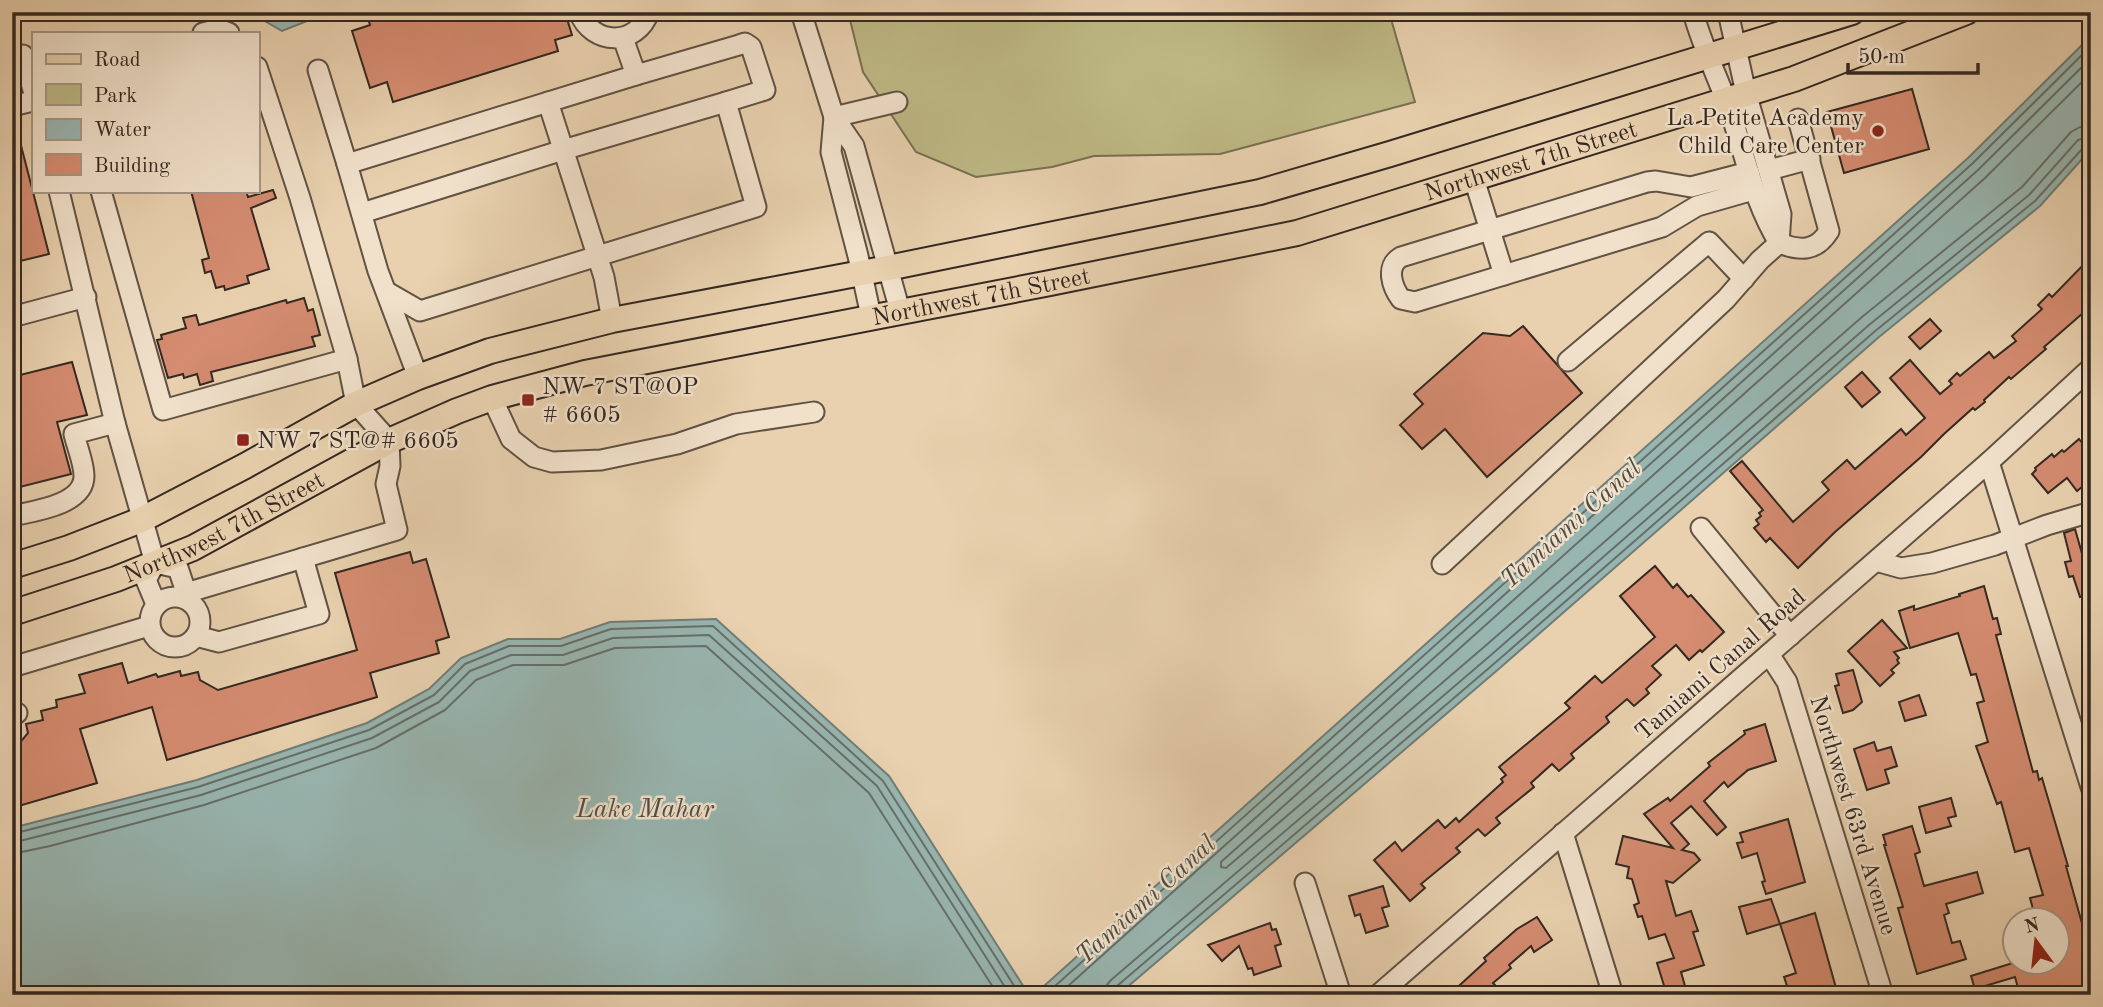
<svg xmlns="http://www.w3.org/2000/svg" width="2103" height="1007" viewBox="0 0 2103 1007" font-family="'Old Standard TT',serif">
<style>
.green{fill:#beb985;stroke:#797053;stroke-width:2}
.water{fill:#98b6b1;stroke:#707d77;stroke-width:2}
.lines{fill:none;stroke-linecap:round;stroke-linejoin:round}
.shore{stroke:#666f69;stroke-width:2}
.building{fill:#d58c71;stroke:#342821;stroke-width:2}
.minor-casing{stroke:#615244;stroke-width:23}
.major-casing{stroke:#342821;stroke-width:28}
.minor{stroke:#f1e1cb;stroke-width:19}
.major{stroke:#e9d1af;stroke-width:24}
.poi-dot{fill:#8f2418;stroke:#f1e1cb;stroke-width:2.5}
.labels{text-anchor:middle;stroke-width:5;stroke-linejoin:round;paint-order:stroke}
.poi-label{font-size:24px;fill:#342821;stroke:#f1e1cb;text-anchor:start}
.street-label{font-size:24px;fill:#342821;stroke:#f1e1cb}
.water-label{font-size:26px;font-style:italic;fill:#4d4c45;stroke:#f1e1cb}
</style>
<rect width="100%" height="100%" fill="#e9d1af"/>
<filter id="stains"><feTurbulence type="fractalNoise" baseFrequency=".00286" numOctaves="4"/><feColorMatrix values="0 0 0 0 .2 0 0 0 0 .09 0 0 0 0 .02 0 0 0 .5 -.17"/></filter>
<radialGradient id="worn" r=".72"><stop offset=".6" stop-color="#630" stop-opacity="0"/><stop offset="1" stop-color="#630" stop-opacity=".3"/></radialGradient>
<!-- green -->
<path class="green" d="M848 12H1389L1415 102 1220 154 1094 156 1052 167 976 177 916 152 863 72Z"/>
<!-- water -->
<g class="water">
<path d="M249 12H330L282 31Z"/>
<path d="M2091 36V149L2040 206 1879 337 1501 667 1118 995H1034L1968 158Z"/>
<path d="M716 619 889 776 1029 995H12V828L197 780 367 723 429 689 461 658 508 639H560L610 622Z"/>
</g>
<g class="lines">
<!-- shore -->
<g class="shore">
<path d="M2091 73 1985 178 1221 862V867L1226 868 1484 647 1862 317 2022 187 2071 132 2080 127 2091 126"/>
<path d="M12 834 198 787 369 730 434 695 465 664 509 646H561L611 629 713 626 883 781 1020 995"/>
<path d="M12 843 201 795 372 738 439 702 470 671 511 655H563L613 638 709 635 877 786 1010 995"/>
<path d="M12 854 50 846 204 805 376 748 445 710 476 680 513 665H564L615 648 706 646 869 793 998 995"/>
<path d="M1045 995 1973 163 2091 46"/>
<path d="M1058 995 1978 170 2091 58"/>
<path d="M1105 995 1106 986 1111 980 1491 655 1869 325 2029 195 2078 140 2091 136"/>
<path d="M1114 995 1117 986 1496 662 1874 332 2035 201 2083 148 2091 145"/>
</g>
</g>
<!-- building -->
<g class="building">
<path d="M374 12H565L572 35 555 40 558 51 393 102 387 82 370 88 352 31 370 25 367 15Z"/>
<path d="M1912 89 1929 149 1844 173 1827 112Z"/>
<path d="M12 130H17L49 254 12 263Z"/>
<path d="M273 190 276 198 251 208 269 269 247 276 249 283 225 290 224 286 216 288 211 271 205 273 202 260 209 258 191 191H246L248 197Z"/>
<path d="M2091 257V306L2044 347 2046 349 2011 379 2009 377 1984 400 1985 402 1975 410 1973 408 1944 434 1921 457 1835 532 1798 568 1770 538 1766 542 1754 528 1759 524 1756 520 1761 516 1759 513 1763 510 1730 471 1742 461 1793 522 1829 490 1822 482 1847 460 1855 469 1901 429 1906 435 1925 418 1890 378 1910 360 1940 394 1952 384 1949 381 1957 373 1960 376 1989 352 1994 358 2016 341 2012 336 2042 309 2038 305 2049 294 2052 297Z"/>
<path d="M304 298 308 311 313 309 320 335 312 337 315 346 211 372 213 381 200 385 197 374 184 378 183 374 168 378 157 340 162 339 161 335 186 328 183 318 196 315 199 325 286 300 287 303Z"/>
<path d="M1930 319 1941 331 1920 349 1909 337Z"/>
<path d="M1523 326 1582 393 1487 477 1445 429 1422 449 1400 425 1423 404 1414 394 1483 333 1510 336Z"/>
<path d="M72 362 87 415 57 422 71 474 12 489V377Z"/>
<path d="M1862 372 1880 392 1862 407 1845 387Z"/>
<path d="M2079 439 2091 454V468L2083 474 2089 481 2077 491 2067 478 2048 493 2032 474 2036 470 2035 468 2052 454 2054 457 2062 450 2064 452Z"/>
<path d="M2075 529 2083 557 2091 555V594L2080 597 2073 576 2069 577 2065 562 2071 561 2064 533Z"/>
<path d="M410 552 413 563 426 559 449 637 436 641 439 653 370 673 377 697 167 760 152 707 80 729 97 783 12 808V752L28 733 26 724 43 720 41 711 57 707 56 700 85 693 79 675 122 663 128 683 156 674 158 677 180 671 181 676 198 672 200 680 218 690 357 650 335 573Z"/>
<path d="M1655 566 1673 588 1677 584 1688 597 1691 595 1724 632 1702 652 1700 650 1689 660 1676 645 1652 666 1661 675 1646 689 1649 693 1634 706 1627 699 1606 717 1609 722 1571 754 1574 758 1559 771 1552 764 1531 783 1534 787 1496 818 1500 823 1485 836 1478 829 1456 848 1460 852 1421 884 1425 888 1410 901 1374 860 1395 842 1402 851 1438 820 1445 828 1456 818 1459 822 1503 782 1501 779 1506 775 1499 767 1570 708 1565 703 1595 676 1602 683 1655 637 1620 596Z"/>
<path d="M1984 586 1993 619 1997 618 2001 634 1996 635 2033 772 2037 771 2039 780 2042 778 2068 866H2066L2083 927 2091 925V995H2060L2057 986 2020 995 2015 977 1975 989 1971 976 2016 962H2057V920H2036L2030 898 2043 895 2029 848 2015 852 2001 802 1997 804 1976 746 1988 742 1977 703 1984 701 1976 674 1971 675 1958 633 1910 648 1899 611 1914 606V610L1960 596 1959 594Z"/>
<path d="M1882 620 1907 648 1894 652 1899 658 1897 660 1899 663 1891 670 1894 673 1880 686 1848 651Z"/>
<path d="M1853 670 1862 702 1853 710 1843 713 1835 686 1839 685 1836 674Z"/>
<path d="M1919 695 1926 715 1905 721 1899 702Z"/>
<path d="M1765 724 1776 761 1748 770 1728 787 1724 782 1704 801 1726 827 1717 835 1691 806 1671 823 1689 844 1682 850 1694 853 1700 860 1673 883 1666 881 1676 916 1691 911 1698 931 1693 932 1704 965 1681 972 1685 986 1666 992 1657 963 1674 958 1665 934 1649 939 1642 916 1638 917 1634 905 1639 903 1632 879 1627 878 1629 867 1616 864 1623 836 1673 848 1644 814 1668 798 1670 801 1710 766 1708 763 1745 734 1744 731Z"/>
<path d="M1874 742 1877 751 1891 747 1897 766 1885 770 1889 783 1867 790 1854 749Z"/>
<path d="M1951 798 1956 816 1948 818 1951 826 1926 833 1919 807Z"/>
<path d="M1788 819 1805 882 1766 894 1762 882 1765 881 1757 853 1742 858 1737 843 1743 842 1740 833Z"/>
<path d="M1912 826 1920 852 1915 854 1924 886 1977 872 1983 893 1946 904 1949 913 1944 915 1952 943 1960 941 1966 959 1917 974 1898 908 1903 907 1884 845H1886L1883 835Z"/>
<path d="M1383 886 1389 906 1382 908 1388 926 1366 933 1360 914 1355 916 1349 896Z"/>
<path d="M1771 899 1780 924 1747 934 1739 907Z"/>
<path d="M1815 913 1838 995H1790L1784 977 1796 973 1780 924Z"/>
<path d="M1537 917 1552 940 1534 952 1531 946 1509 965 1511 968 1493 983 1504 995H1449L1486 961 1484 958 1517 929Z"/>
<path d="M1270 923 1272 930 1276 929 1281 944 1275 946 1281 966 1254 975 1252 968 1248 969 1239 946 1222 961 1208 945Z"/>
</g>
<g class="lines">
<defs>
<g id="minor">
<path d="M579 12C592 46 637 47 649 12"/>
<path d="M801 12 834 117 854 146 900 311"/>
<path d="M1693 12C1701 42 1714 69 1725 98 1745 149 1750 195 1779 243"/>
<path d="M1728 12 1746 93 1781 214 1779 243"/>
<path d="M203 33 219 29 229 33"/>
<path d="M12 58 23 55 33 90"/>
<path d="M318 70 347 164"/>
<path d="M548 102 604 277 612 320"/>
<path d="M12 106 33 101"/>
<path d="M834 117 831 152 858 256 871 316"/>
<path d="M834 117 897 102"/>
<path d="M1769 170 1810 159"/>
<path d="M1749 172 1691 187 1656 181 1647 182 1401 257C1385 266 1392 287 1401 299L1415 302 1662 227 1697 206 1753 190"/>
<path d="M1474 179 1504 275"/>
<path d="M59 191 115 423 155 563 146 580 156 604"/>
<path d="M101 191 163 410 347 359"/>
<path d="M362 213 563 150 726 102"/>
<path d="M1779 243C1800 251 1816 252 1829 231L1798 119"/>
<path d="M387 292 420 311 756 207 726 102 765 90 751 47 745 43 739 45 636 75 623 38"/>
<path d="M12 317 86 297"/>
<path d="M1568 361 1709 242 1744 279"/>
<path d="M418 377 378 271 347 164 636 75"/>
<path d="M492 398 511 439 534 457 552 462 601 460 677 444 736 424 814 412"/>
<path d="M1989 462 2091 787"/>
<path d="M12 516C34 511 84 505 84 476 84 463 77 447 74 434L115 423"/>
<path d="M1701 528 1790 636"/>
<path d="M1876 561 1901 568 1932 563 1995 545 2047 525 2091 512"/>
<path d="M155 563 178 568 189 601"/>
<path d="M1442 564 1726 299 1760 260 1779 243"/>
<path d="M186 593 397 530 386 484 390 466 389 441 356 404 347 359 300 198 257 67"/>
<circle cx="175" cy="622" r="25"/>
<path d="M196 636 219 642 319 614 303 558"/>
<path d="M1769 654 1787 682 1883 995"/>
<path d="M12 667 149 626"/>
<path d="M12 714 17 713"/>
<path d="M1563 833 1613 995"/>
<path d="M1305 883 1341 995"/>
<path d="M1378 995 1989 462 2091 368"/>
</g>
<g id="major">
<path d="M12 566 69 548 141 520 245 466 356 404 418 377 490 351 612 320 888 268 1260 192 1390 154 1852 12"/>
<path id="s1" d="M12 613 116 579 193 548 389 441 457 411 492 398 585 373 1050 283 1297 233 1794 79 1966 12"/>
</g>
</defs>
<!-- minor casing -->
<use href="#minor" class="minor-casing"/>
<!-- major casing -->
<use href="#major" class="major-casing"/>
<!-- minor -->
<use href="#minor" class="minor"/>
<!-- major -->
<use href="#major" class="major"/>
</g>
<!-- markers -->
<g class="poi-dot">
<circle cx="1878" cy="131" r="7"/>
<rect x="521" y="393" width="14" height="14" rx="3.5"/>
<rect x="236" y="433" width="14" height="14" rx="3.5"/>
</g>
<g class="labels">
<!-- poi labels -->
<g class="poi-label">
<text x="1864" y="125" text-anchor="end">La Petite Academy<tspan x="1864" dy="28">Child Care Center</tspan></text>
<text x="542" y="394">NW 7 ST@OP<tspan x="542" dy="28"># 6605</tspan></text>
<text x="257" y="448">NW 7 ST@# 6605</text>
</g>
<!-- street labels -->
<g class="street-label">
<text dy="8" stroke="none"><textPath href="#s1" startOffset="1594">Northwest 7th Street</textPath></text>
<text dy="8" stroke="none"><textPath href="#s1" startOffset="1027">Northwest 7th Street</textPath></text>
<text dy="8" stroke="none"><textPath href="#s1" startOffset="229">Northwest 7th Street</textPath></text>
<text transform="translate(1720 664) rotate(-41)" y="8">Tamiami Canal Road</text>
<text transform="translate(1854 815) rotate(73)" y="8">Northwest 63rd Avenue</text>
</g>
<!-- water labels -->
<g class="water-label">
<text transform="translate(1570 523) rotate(-42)" y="9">Tamiami Canal</text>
<text x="645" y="817">Lake Mahar</text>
<text transform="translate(1145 899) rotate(-42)" y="9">Tamiami Canal</text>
</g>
</g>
<!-- margin -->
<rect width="2103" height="1007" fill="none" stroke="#e9d1af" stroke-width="42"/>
<rect x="14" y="14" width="2075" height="979" fill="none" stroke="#342821" stroke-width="3.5"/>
<rect x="21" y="21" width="2061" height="965" fill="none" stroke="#342821" stroke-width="2"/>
<!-- legend -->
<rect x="32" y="32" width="228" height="161" fill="#f1e1cb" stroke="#a59787" stroke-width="2"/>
<rect x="46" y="54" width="35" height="10" fill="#e9d1af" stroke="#a59787" stroke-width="2"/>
<text x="94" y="66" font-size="21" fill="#342821">Road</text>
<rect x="46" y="84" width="35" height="21" fill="#beb985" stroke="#a59787" stroke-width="2"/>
<text x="94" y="102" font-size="21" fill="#342821">Park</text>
<rect x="46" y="119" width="35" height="21" fill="#98b6b1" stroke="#a59787" stroke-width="2"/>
<text x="94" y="136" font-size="21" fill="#342821">Water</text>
<rect x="46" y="154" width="35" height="21" fill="#d58c71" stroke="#a59787" stroke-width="2"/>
<text x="94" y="172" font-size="21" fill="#342821">Building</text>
<!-- north arrow -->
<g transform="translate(2036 941) rotate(345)"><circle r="33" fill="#f1e1cb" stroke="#a59787" stroke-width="2"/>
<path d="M0-5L12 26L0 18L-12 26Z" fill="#8f2418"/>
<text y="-10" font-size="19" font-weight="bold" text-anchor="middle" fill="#342821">N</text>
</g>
<!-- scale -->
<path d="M1848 63v10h130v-10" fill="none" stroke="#342821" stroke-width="3.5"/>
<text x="1858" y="63" font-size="21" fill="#342821" stroke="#f1e1cb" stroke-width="5" paint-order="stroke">50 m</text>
<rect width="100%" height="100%" filter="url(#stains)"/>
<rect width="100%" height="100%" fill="url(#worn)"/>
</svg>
